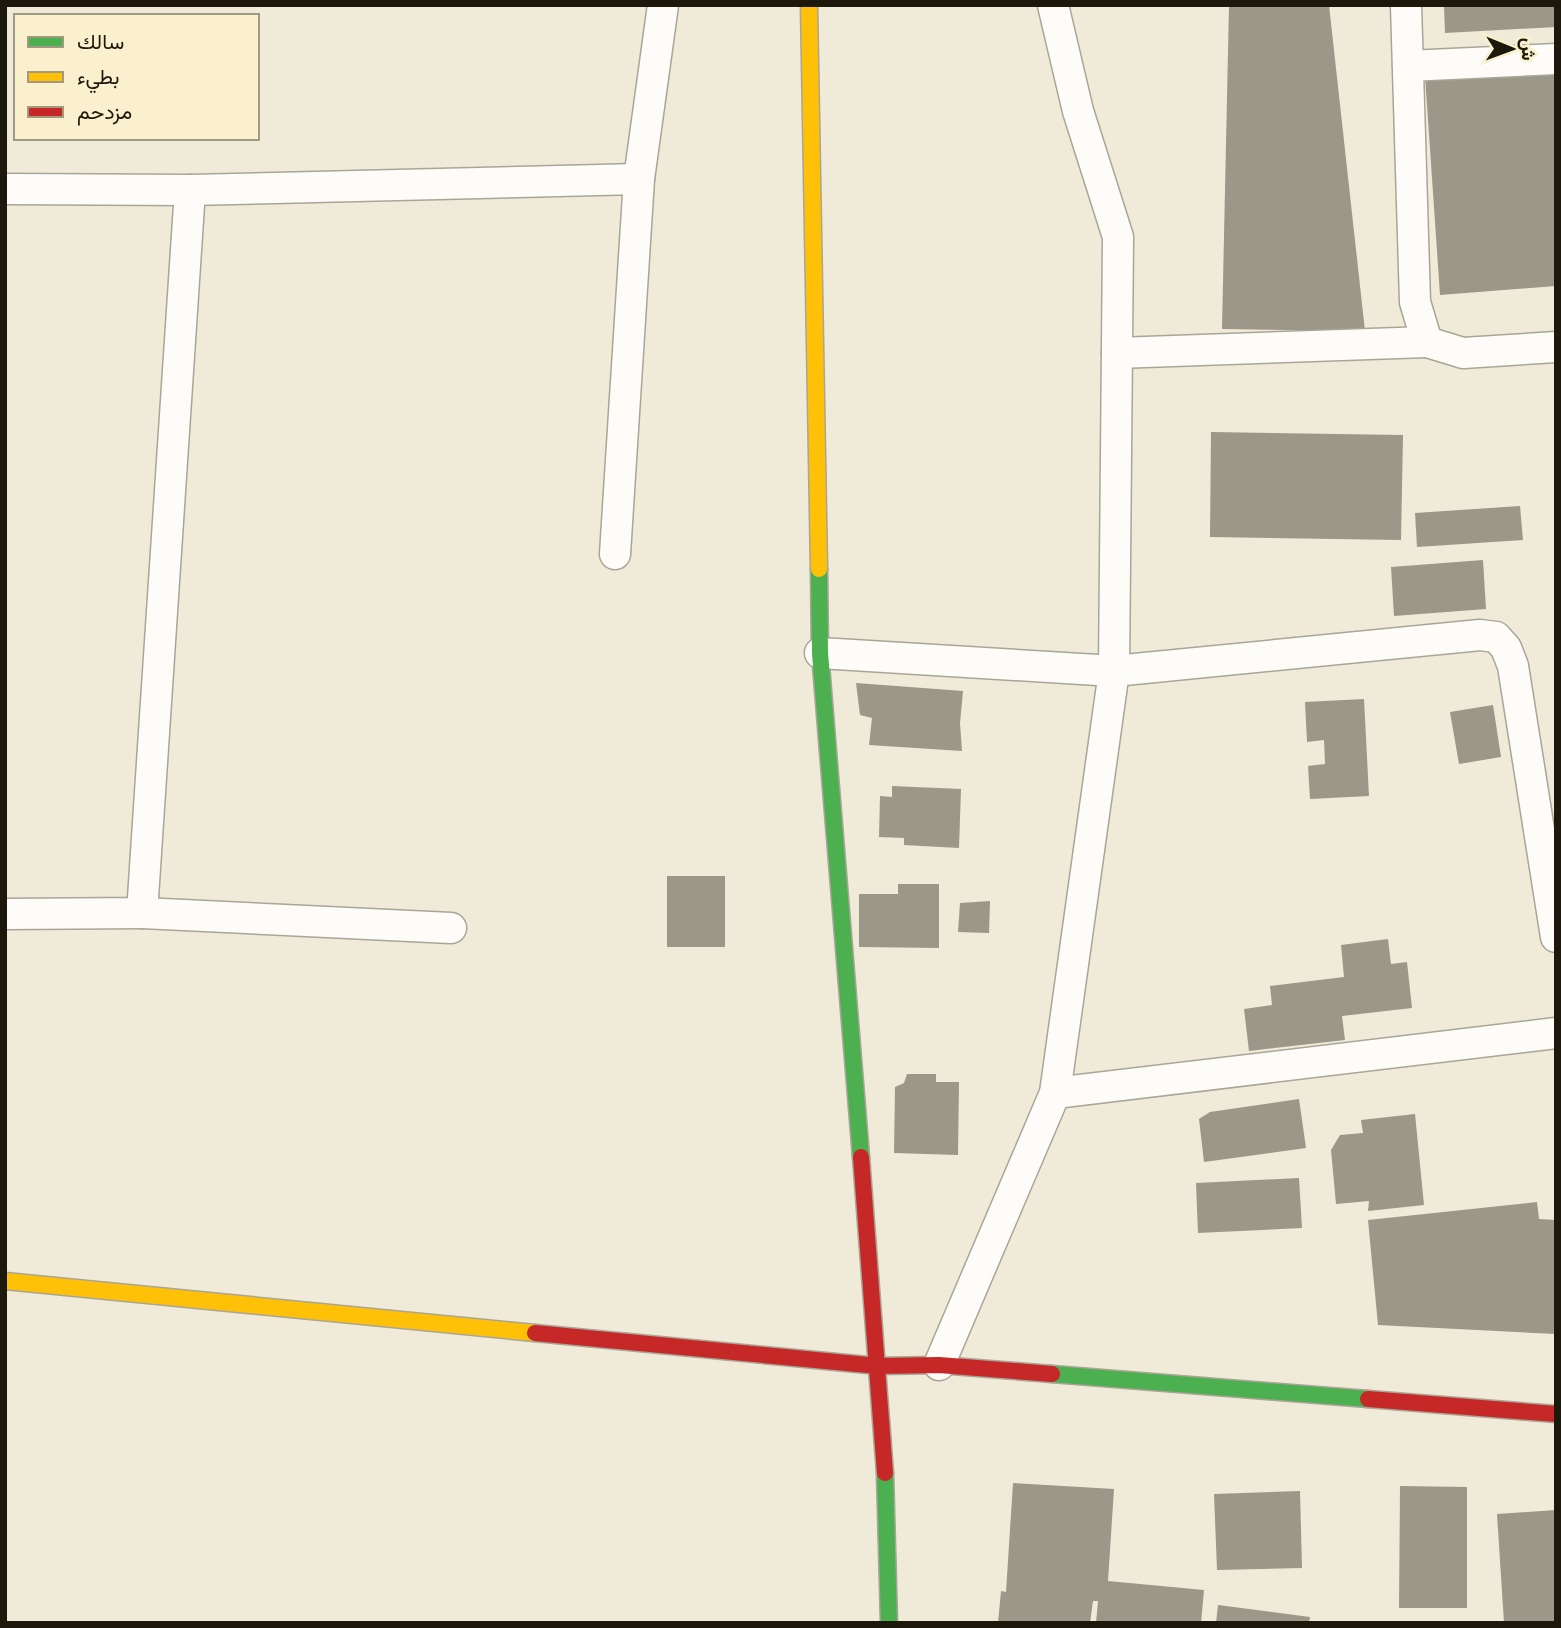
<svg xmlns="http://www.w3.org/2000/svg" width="1561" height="1628" viewBox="0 0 1561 1628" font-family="'Work Sans',Vazirmatn,sans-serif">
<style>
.building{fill:#9b9789}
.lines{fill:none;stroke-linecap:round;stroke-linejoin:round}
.street-casing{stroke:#a9a597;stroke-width:33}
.fast-casing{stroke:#a9a597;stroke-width:19}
.slow-casing{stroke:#a9a597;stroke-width:19}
.jam-casing{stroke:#a9a597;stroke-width:19}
.street{stroke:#fdfcf9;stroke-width:30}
.fast{stroke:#4caf50;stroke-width:16}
.slow{stroke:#ffc107;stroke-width:16}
.jam{stroke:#c62828;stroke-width:16}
</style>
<rect width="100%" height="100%" fill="#f0ead8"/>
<!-- building -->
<g class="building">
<path d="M1229 5H1329L1365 331 1222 329Z"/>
<path d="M1444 5H1556V27L1445 33Z"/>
<path d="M1556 67V286L1440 295 1425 76Z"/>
<path d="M1211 432 1403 435 1401 540 1210 537Z"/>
<path d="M1520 506 1523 540 1417 547 1415 513Z"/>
<path d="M1483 560 1486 609 1394 616 1391 567Z"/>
<path d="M856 683 963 691 960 723 962 751 869 745 872 718 860 715Z"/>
<path d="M1364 699 1369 796 1310 799 1308 766 1325 764 1324 740 1307 742 1305 702Z"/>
<path d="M1493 705 1501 757 1459 764 1450 712Z"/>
<path d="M892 786 961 789 959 848 904 845V838L879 837 880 796 892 797Z"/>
<rect x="667" y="876" width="58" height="71"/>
<path d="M898 884H939V948L859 947V894H898Z"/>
<path d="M990 901 989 933 958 932 960 903Z"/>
<path d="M1388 939 1391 964 1407 962 1412 1008 1342 1016 1345 1040 1249 1051 1244 1009 1272 1005 1270 986 1344 977 1341 945Z"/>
<path d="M907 1074H936V1082H959L958 1155 894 1153 895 1087 904 1083Z"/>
<path d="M1299 1099 1306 1148 1204 1162 1199 1119 1210 1112Z"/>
<path d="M1415 1114 1424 1205 1368 1211 1369 1201 1336 1204 1331 1150 1340 1135 1363 1133 1361 1120Z"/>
<path d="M1299 1178 1302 1228 1198 1233 1196 1183Z"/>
<path d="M1537 1202 1539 1219 1556 1220V1334L1378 1325 1368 1220Z"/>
<path d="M1013 1483 1114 1489 1108 1581 1204 1590 1201 1623H1096L1098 1601H1093L1090 1623H998L1001 1591 1006 1592Z"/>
<path d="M1400 1486 1467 1487V1608H1399Z"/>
<path d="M1300 1491 1302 1568 1217 1570 1214 1494Z"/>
<path d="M1556 1510V1623H1504L1497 1514Z"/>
<path d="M1218 1605 1310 1617 1309 1623H1216Z"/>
</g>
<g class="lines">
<defs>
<g id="street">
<path d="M1406 5 1415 302 1427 342 1463 353 1556 347"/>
<path d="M1408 66 1556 59"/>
<path d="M5 189 190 190 639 179"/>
<path d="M1117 353 1427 342"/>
<path d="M615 554 639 179 663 5"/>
<path d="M820 653 1114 671 1480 635 1496 637 1506 648 1513 666 1556 937"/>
<path d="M142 913 451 928"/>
<path d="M5 914 142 913 190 190"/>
<path d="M1055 1093 1556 1033"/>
<path d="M939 1365 1055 1093 1114 671 1118 237 1078 111 1053 5"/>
</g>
<g id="fast">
<path d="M819 569 820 653 861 1157"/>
<path d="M1052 1374 1368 1399"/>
<path d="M885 1473 889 1623"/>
</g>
<g id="slow">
<path d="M809 5 819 569"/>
<path d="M5 1281 535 1333"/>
</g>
<g id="jam">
<path d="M861 1157 885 1473"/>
<path d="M535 1333 878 1366 939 1365 1052 1374"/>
<path d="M1368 1399 1556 1414"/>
</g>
</defs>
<!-- street casing -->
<use href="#street" class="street-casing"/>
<!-- fast casing -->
<use href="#fast" class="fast-casing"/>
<!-- slow casing -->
<use href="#slow" class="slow-casing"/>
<!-- jam casing -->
<use href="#jam" class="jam-casing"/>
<!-- street -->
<use href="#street" class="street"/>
<!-- fast -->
<use href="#fast" class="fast"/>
<!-- slow -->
<use href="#slow" class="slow"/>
<!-- jam -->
<use href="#jam" class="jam"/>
</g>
<!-- border -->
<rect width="1561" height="1628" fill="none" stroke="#1c180c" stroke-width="14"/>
<!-- legend -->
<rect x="14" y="14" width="245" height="126" fill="#faf0ce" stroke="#a19a80" stroke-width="2"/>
<rect x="28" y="37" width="35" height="10" fill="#4caf50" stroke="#a19a80" stroke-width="2"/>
<text x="77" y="49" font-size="21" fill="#1c180c">سالك</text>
<rect x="28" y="72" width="35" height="10" fill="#ffc107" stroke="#a19a80" stroke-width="2"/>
<text x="77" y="84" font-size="21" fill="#1c180c">بطيء</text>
<rect x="28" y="107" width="35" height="10" fill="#c62828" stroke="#a19a80" stroke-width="2"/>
<text x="77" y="119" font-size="21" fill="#1c180c">مزدحم</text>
<!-- north arrow -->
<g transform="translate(1512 49) rotate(91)" stroke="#faf0ce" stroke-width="5" paint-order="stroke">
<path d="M0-5L12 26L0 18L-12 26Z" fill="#1c180c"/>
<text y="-10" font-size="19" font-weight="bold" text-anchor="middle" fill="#1c180c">ش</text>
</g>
</svg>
